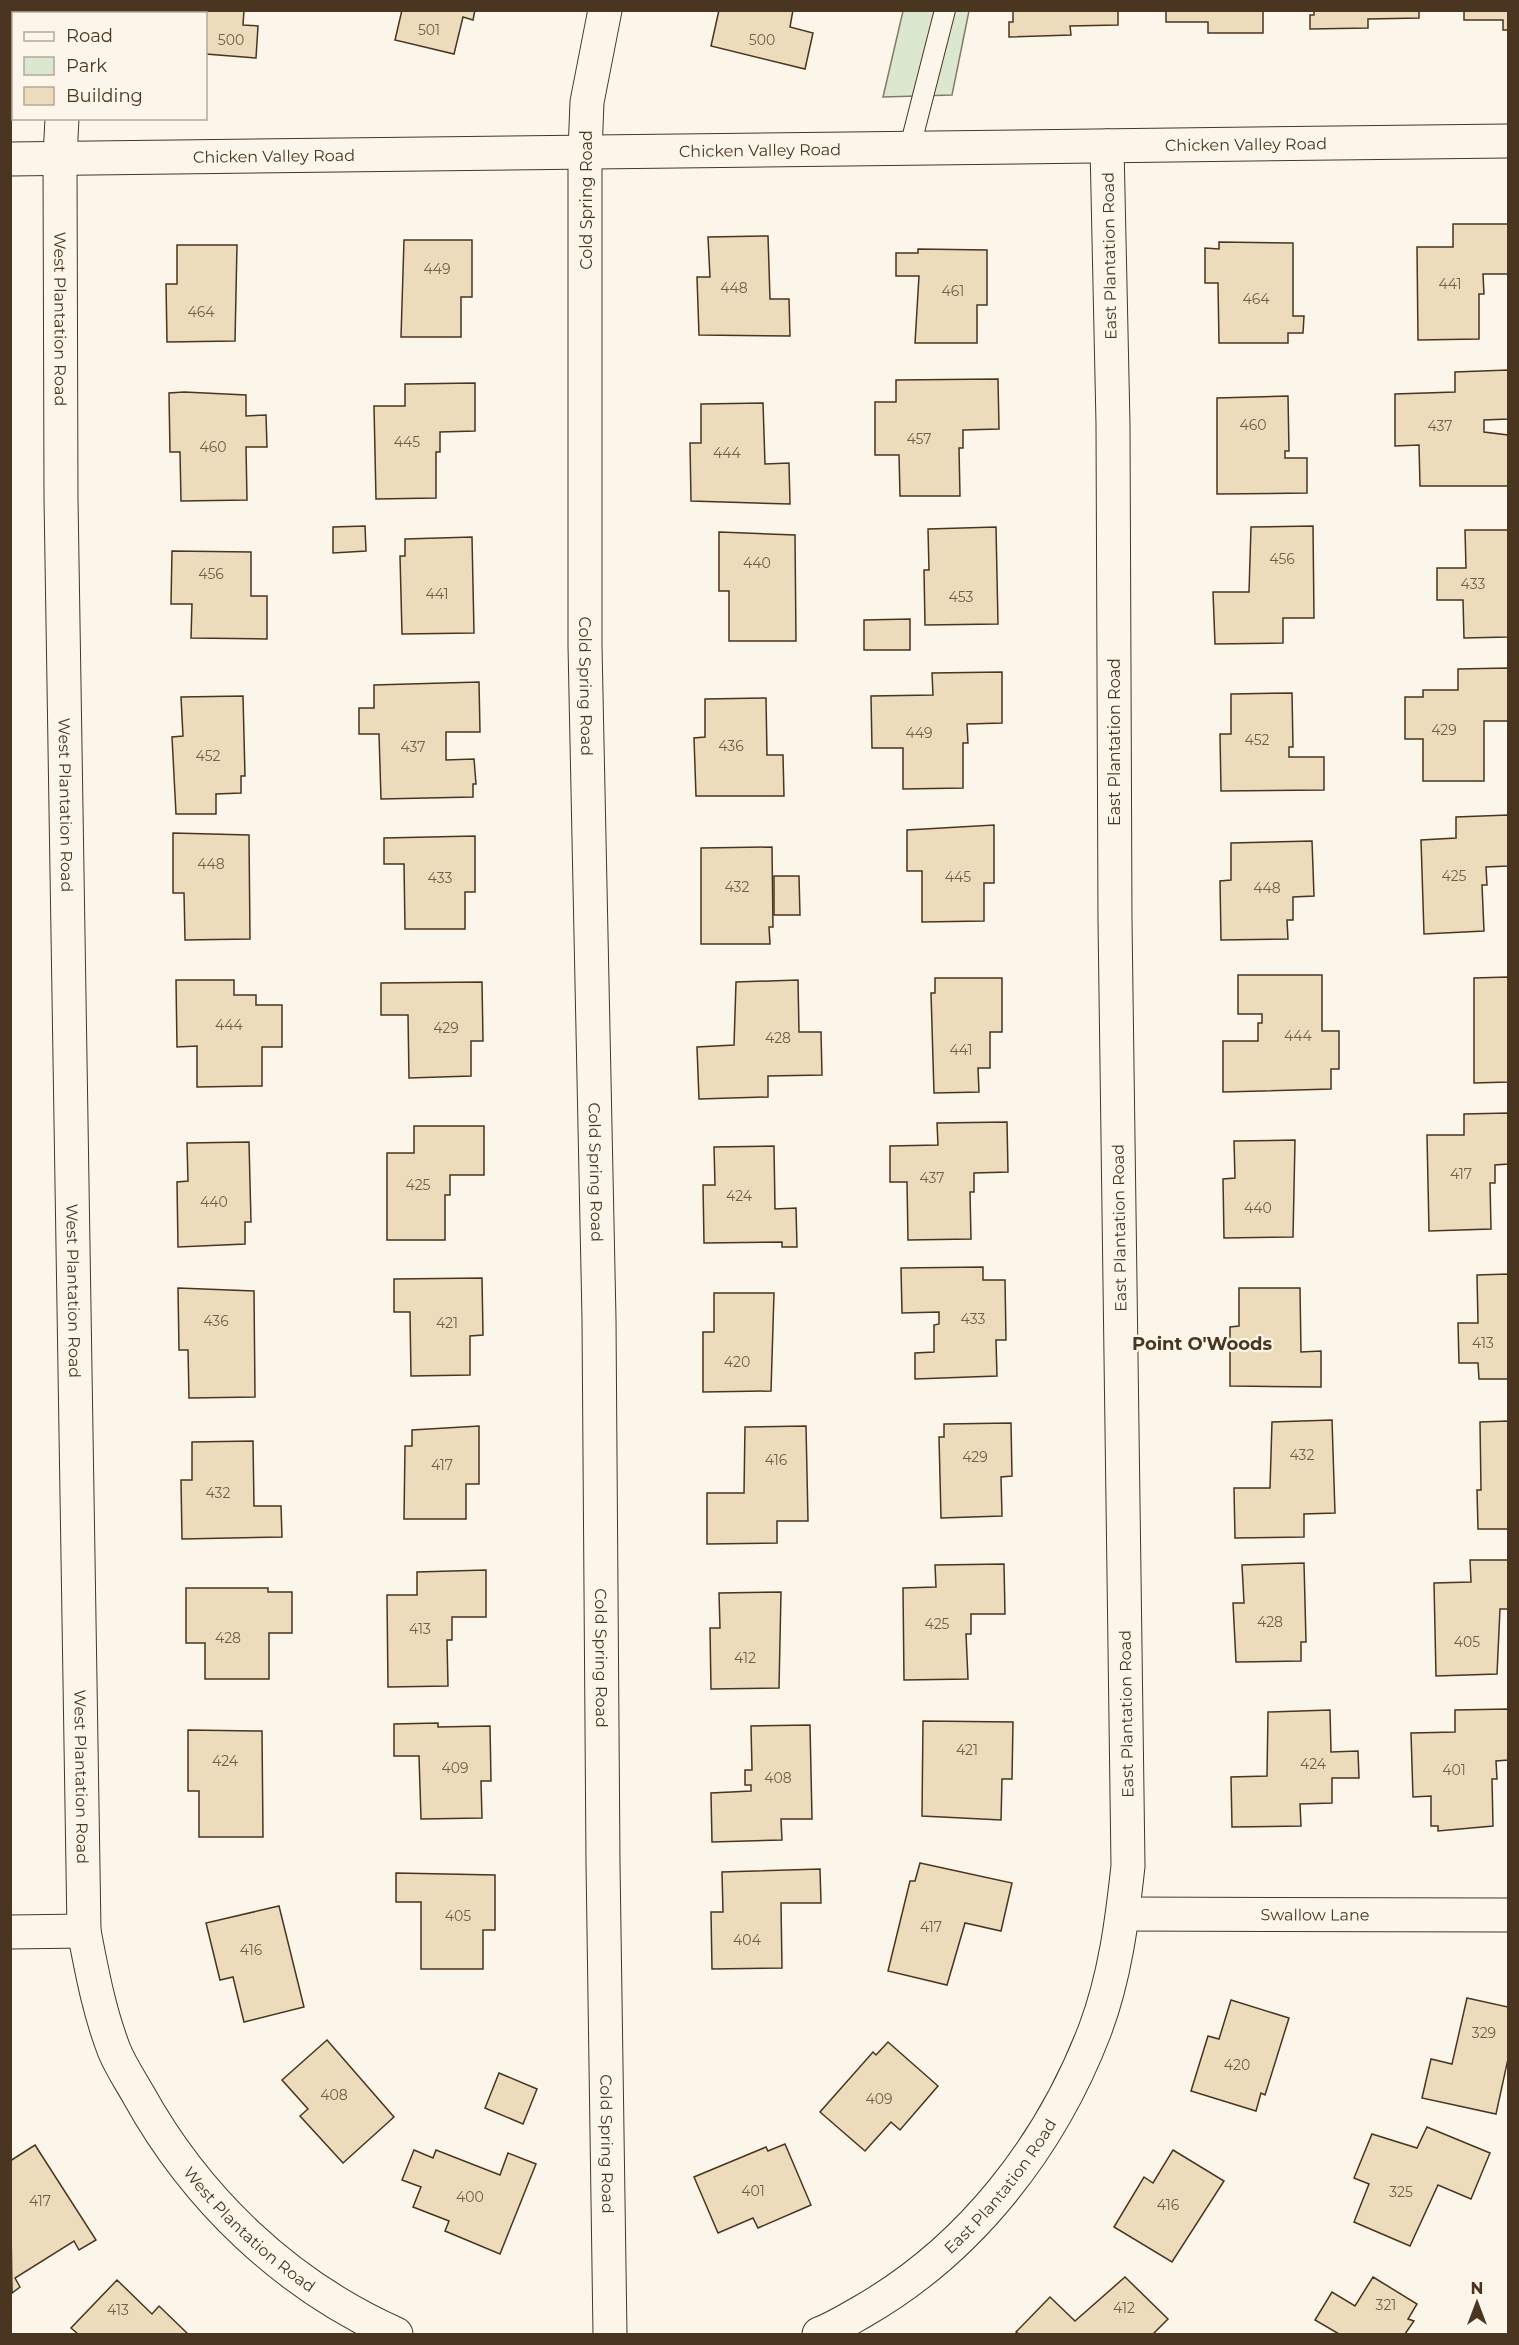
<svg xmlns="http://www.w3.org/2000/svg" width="1519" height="2345" viewBox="0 0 1519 2345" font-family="Montserrat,sans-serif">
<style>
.green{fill:#dce7d0;stroke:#887966;stroke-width:1.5}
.building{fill:#ecdcbc;stroke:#4a3520;stroke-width:1.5}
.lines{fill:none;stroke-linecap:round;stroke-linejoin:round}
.lane-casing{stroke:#4a3520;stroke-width:22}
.street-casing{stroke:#4a3520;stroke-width:35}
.lane{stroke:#fbf6e9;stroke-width:20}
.street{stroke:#fbf6e9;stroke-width:33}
.labels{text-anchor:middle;stroke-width:4.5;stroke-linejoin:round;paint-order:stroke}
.number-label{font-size:14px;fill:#725f47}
.street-label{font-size:16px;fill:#4a3520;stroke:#fbf6e9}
.neighbourhood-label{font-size:18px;font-weight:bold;fill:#4a3520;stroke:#fbf6e9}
</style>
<rect width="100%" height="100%" fill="#fbf6e9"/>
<!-- green -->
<path class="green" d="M903 11H969L952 95 883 97Z"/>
<!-- building -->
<g class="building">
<path d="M170 10H244L243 25 258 26 256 58 206 54V14H170Z"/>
<path d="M402 10H475L473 20 463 17 454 54 395 40Z"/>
<path d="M719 10H793L790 27 813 33 805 69 711 46Z"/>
<path d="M1013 10H1118V25L1070 26 1071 35 1009 37V22H1013Z"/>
<path d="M1166 10H1263V33H1208V22H1166Z"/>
<path d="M1314 10H1419V18L1368 19V28L1310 29V15H1314Z"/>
<path d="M1464 10H1508V30H1503V20H1464Z"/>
<path d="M1453 224H1508V274H1483L1484 294H1479V339L1418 340 1417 247H1453Z"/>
<path d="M768 236 770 299H789L790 336 699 335 697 277H710L708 237Z"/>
<path d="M404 240H472V297H461V337H401Z"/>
<path d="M1219 242 1293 243V316H1304L1303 333H1288V343H1219L1218 283H1205V248L1219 249Z"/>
<path d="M177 245H237L235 341 167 342 166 284H177Z"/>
<path d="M918 249 987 250V305H977V343H915L919 276H896V253H918Z"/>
<path d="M1508 370V419L1484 420V432L1508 435V486H1420L1419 445 1395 446V394L1455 392V372Z"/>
<path d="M998 379 999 429 963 430V448H959L960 496H900L899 455H875V402H896V380Z"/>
<path d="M475 383V431L440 432V452H436V498L376 499 374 406H405V384Z"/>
<path d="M184 392 246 395V416L266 415 267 447H246L247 500 181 501 180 452H170L169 393Z"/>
<path d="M1288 396 1289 451H1285V458H1307V493L1217 494V398Z"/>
<path d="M763 403 765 464 789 463 790 504 691 501 690 443H701V404Z"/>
<path d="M365 526 366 551 333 553V527Z"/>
<path d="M1313 526 1314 618H1283V643L1215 644 1213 592H1249L1251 527Z"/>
<path d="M996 527 998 624 925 625 924 570H929L928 529Z"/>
<path d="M1465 530H1508V637L1464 638 1463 600H1437V568H1466Z"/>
<path d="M719 532 795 535 796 641H729V591H719Z"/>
<path d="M472 537 474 633 402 634 400 556H405V539Z"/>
<path d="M172 551 251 552V596H267V639L191 638 192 604H171Z"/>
<path d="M910 619V650H864V620Z"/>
<path d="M1508 668V721H1484V781H1423V739H1405V697H1423V690H1458V669Z"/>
<path d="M1002 672V723L967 724 968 743H963V788L903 789V748H872L871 696 933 695 932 673Z"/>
<path d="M479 682 480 732H446V760L474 759 476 784H473V797L381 799 379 734H359V708H374V685Z"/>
<path d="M1292 693 1293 747H1289V757H1324V790L1221 791 1220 734H1231V694Z"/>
<path d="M243 696 245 776H241V793L216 794V814H176L172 737 183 736 181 697Z"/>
<path d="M766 698 767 755H783L784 796H696L694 738 705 737V699Z"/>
<path d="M1508 815V866L1486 867 1487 885H1482L1484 931 1424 934 1421 840 1456 838V817Z"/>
<path d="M994 825V883H984V921L922 922V871H907V830Z"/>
<path d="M173 833 249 835 250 939 185 940 184 893H173Z"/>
<path d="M475 836V892H465V929H405L404 864H384V838Z"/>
<path d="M1312 841 1314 896 1293 897V920H1287L1288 939 1221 940 1220 881 1231 880V843Z"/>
<path d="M772 847 773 927H769L770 944H701V848Z"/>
<path d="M774 876H799L800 915H774Z"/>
<path d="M1238 975H1322V1031H1339V1069H1331V1089L1223 1092V1041H1258V1023H1262V1014H1238Z"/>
<path d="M1508 977V1082L1474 1083V978Z"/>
<path d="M935 978H1002V1032H990V1068H978L979 1092 934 1093 931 993H935Z"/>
<path d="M176 980H234V995H256V1005H282V1047H262V1086L197 1087V1046L177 1047Z"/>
<path d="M798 980 799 1032H821L822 1075 768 1076V1097L699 1099 697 1047 734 1045 736 982Z"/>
<path d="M482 982 483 1041H471V1076L409 1078 408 1015H381V983Z"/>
<path d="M1508 1113V1164L1495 1165V1183H1490L1491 1229 1429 1231 1427 1135H1464V1114Z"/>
<path d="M1007 1122 1008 1172 974 1173V1192H970L971 1239 908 1240 907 1182H890V1146L938 1145 937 1123Z"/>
<path d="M414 1126H484V1175H450V1195H445V1240H387V1153H414Z"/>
<path d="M1295 1140 1293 1237 1224 1238 1223 1179 1235 1178 1234 1141Z"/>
<path d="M249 1142 251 1222H245V1244L178 1247 177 1182 188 1181 187 1143Z"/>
<path d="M774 1146 775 1209 796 1208 797 1247H782V1242L704 1243 703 1185H715L714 1147Z"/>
<path d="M983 1267V1280H1005L1006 1340H996L997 1376 915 1379V1353L934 1352V1325L939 1324V1312L902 1313 901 1268Z"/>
<path d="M1508 1274V1379H1479L1478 1363H1459L1458 1323H1478L1477 1275Z"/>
<path d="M482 1278 483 1335 470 1336V1375L411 1376 410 1312H394V1279Z"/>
<path d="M178 1288 254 1291 255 1397 189 1398 188 1350H179Z"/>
<path d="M1239 1288H1300L1301 1352 1321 1351V1387L1230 1386V1327L1239 1326Z"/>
<path d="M714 1293H774L771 1391 703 1392V1332H714Z"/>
<path d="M1332 1420 1335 1513 1304 1514V1537L1235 1538 1234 1488H1270L1272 1422Z"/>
<path d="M1508 1421V1529H1478L1477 1490H1481L1480 1422Z"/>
<path d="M1011 1423 1012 1476 1001 1477 1002 1516 941 1518 939 1437H944V1424Z"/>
<path d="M479 1426V1484H466V1519H404L405 1446H412V1430Z"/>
<path d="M806 1426 808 1521H777V1543L707 1544V1493H744L745 1427Z"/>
<path d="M253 1441 254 1506H281L282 1537 182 1539 181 1480H192V1442Z"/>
<path d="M1470 1560H1508V1609H1500L1497 1674 1436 1676 1434 1583 1471 1582Z"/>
<path d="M1304 1563 1306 1642H1301V1661L1236 1662 1233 1603H1244L1242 1565Z"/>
<path d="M1004 1564 1005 1614H971V1634H966L968 1679 904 1680 903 1588 936 1587 935 1565Z"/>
<path d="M486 1570V1617H452V1640H447L448 1686 388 1687 387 1595H417V1572Z"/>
<path d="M186 1588H268V1592H292V1633H269V1679H205V1643H186Z"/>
<path d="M781 1592 779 1688 711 1689 710 1628H720L719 1593Z"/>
<path d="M1508 1709V1760L1496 1761 1497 1779H1492L1493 1826 1438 1831V1826H1431V1796L1413 1797 1411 1733 1455 1732V1710Z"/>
<path d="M1330 1710 1331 1752 1358 1751 1359 1778H1332V1803L1300 1804 1301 1826 1232 1827 1231 1777 1267 1776 1268 1712Z"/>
<path d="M923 1721 1013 1722 1012 1779H1002L1001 1820 922 1816Z"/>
<path d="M438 1723V1727L490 1726 491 1781H481L482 1818 421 1819 419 1756H394V1724Z"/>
<path d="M810 1725 812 1819H781L782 1840 712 1842 711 1793 751 1791V1785H745V1770H752L751 1726Z"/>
<path d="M188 1730 262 1731 263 1837H199V1791H188Z"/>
<path d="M920 1863 1012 1883 1001 1931 965 1923 947 1985 888 1971 910 1881H915Z"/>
<path d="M820 1869 821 1903H781L782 1968 712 1969 711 1912H723L722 1872Z"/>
<path d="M396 1873 495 1875V1930H483V1969H421V1902H396Z"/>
<path d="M279 1906 304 2007 244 2022 233 1977 220 1980 206 1923Z"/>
<path d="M1467 1998 1508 2007V2059L1496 2114 1422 2098 1431 2059 1452 2064Z"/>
<path d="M1231 2000 1289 2018 1265 2095 1261 2093 1256 2111 1191 2091 1208 2036 1219 2039Z"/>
<path d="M327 2040 394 2117 343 2163 300 2116 308 2109 282 2080Z"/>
<path d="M888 2042 938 2086 900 2130 891 2122 865 2151 820 2112 873 2052 876 2055Z"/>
<path d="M499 2073 537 2089 523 2124 485 2108Z"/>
<path d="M1427 2127 1490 2153 1471 2199 1438 2185 1410 2246 1354 2222 1369 2184 1354 2178 1372 2134 1417 2148Z"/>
<path d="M785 2144 811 2205 758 2228 753 2218 718 2233 694 2177 766 2147 768 2151Z"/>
<path d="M35 2145 96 2240 79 2250 74 2241 15 2278 20 2287 12 2293 10 2161Z"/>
<path d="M414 2150 433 2158 436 2150 500 2175 508 2153 536 2164 500 2254 445 2231 449 2221 413 2207 421 2187 402 2180Z"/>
<path d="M1173 2150 1224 2181 1172 2262 1114 2227 1144 2177 1153 2183Z"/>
<path d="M1125 2277 1168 2319 1153 2334H1019L1016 2332 1050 2297 1075 2321Z"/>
<path d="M1373 2277 1417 2304 1408 2319 1414 2321 1405 2334H1339L1315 2320 1332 2292 1355 2306Z"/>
<path d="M117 2280 152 2314 159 2306 188 2334H78L71 2328Z"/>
</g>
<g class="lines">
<defs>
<path id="lane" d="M910 147 945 10"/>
<g id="street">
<path id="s1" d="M605 10 587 102 585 152V646L599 1319 603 1863 610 2334"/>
<path d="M67 14V10"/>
<path id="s2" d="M62 118 60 158 61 498 84 1931C92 1972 99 2011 114 2050 120 2065 130 2080 138 2094 196 2199 286 2285 396 2334"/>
<path id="s3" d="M10 159 1508 141"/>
<path id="s4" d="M1123 1914 1508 1915"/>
<path d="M10 1932 84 1931"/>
<path id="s5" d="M819 2334C835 2328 849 2319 863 2311 971 2249 1051 2145 1095 2030 1115 1977 1122 1921 1128 1866L1115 920 1113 424 1107 146"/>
</g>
</defs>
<!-- lane casing -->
<use href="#lane" class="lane-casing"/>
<!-- street casing -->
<use href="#street" class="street-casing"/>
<!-- lane -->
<use href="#lane" class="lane"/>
<!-- street -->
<use href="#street" class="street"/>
</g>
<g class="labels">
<!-- number labels -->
<g class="number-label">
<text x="429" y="35">501</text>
<text x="231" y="45">500</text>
<text x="762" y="45">500</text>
<text x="437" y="274">449</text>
<text x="1450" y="289">441</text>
<text x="734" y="293">448</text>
<text x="953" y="296">461</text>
<text x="1256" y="304">464</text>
<text x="201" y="317">464</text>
<text x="1253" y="430">460</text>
<text x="1440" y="431">437</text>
<text x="919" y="444">457</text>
<text x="407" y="447">445</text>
<text x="213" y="452">460</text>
<text x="727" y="458">444</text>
<text x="1282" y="564">456</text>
<text x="757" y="568">440</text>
<text x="211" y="579">456</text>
<text x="1473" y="589">433</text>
<text x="437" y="599">441</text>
<text x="961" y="602">453</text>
<text x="1444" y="735">429</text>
<text x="919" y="738">449</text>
<text x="1257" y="745">452</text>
<text x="731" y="751">436</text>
<text x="413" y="752">437</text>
<text x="208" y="761">452</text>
<text x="211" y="869">448</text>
<text x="1454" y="881">425</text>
<text x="958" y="882">445</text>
<text x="440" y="883">433</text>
<text x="737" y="892">432</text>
<text x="1267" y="893">448</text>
<text x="229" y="1030">444</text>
<text x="446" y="1033">429</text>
<text x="1298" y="1041">444</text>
<text x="778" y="1043">428</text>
<text x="961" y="1055">441</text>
<text x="1461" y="1179">417</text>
<text x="932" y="1183">437</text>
<text x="418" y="1190">425</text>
<text x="739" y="1201">424</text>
<text x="214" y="1207">440</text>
<text x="1258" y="1213">440</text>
<text x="973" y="1324">433</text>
<text x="216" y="1326">436</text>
<text x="447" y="1328">421</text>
<text x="1483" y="1348">413</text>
<text x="737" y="1367">420</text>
<text x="1302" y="1460">432</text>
<text x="975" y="1462">429</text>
<text x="776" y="1465">416</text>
<text x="442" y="1470">417</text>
<text x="218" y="1498">432</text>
<text x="1270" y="1627">428</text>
<text x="937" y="1629">425</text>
<text x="420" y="1634">413</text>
<text x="228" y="1643">428</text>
<text x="1467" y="1647">405</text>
<text x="745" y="1663">412</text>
<text x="967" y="1755">421</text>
<text x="225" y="1766">424</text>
<text x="1313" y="1769">424</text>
<text x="455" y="1773">409</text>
<text x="1454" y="1775">401</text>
<text x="778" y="1783">408</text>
<text x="458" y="1921">405</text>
<text x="931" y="1932">417</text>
<text x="747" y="1945">404</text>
<text x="251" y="1955">416</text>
<text x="1484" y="2038">329</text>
<text x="1237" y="2070">420</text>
<text x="334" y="2100">408</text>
<text x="879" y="2104">409</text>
<text x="753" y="2196">401</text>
<text x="1401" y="2197">325</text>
<text x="470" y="2202">400</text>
<text x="40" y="2206">417</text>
<text x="1168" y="2210">416</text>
<text x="1386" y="2310">321</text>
<text x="1124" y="2313">412</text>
<text x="118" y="2315">413</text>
</g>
<!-- street labels -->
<g class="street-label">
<text dy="6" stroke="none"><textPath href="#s3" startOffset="1236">Chicken Valley Road</textPath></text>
<text dy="6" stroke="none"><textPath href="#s3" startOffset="750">Chicken Valley Road</textPath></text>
<text dy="6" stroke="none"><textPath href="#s3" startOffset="264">Chicken Valley Road</textPath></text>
<text transform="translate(586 200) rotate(-90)" y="6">Cold Spring Road</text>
<text transform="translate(1109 256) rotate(-91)" y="6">East Plantation Road</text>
<text dy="6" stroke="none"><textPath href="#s2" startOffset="201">West Plantation Road</textPath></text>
<text dy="6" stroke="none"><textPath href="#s1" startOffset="678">Cold Spring Road</textPath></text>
<text transform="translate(1114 742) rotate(-90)" y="6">East Plantation Road</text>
<text dy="6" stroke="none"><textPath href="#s2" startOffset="687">West Plantation Road</textPath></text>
<text dy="6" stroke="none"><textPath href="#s1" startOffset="1164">Cold Spring Road</textPath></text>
<text transform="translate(1119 1228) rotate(-91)" y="6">East Plantation Road</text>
<text dy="6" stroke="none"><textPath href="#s2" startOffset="1173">West Plantation Road</textPath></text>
<text dy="6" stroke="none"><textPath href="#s1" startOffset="1650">Cold Spring Road</textPath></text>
<text transform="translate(1126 1714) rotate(-91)" y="6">East Plantation Road</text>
<text dy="6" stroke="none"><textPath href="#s2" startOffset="1659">West Plantation Road</textPath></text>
<text dy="6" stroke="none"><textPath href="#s4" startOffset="192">Swallow Lane</textPath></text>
<text dy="6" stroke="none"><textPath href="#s1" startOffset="2136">Cold Spring Road</textPath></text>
<text dy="6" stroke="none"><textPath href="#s5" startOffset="237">East Plantation Road</textPath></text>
<text dy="6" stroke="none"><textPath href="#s2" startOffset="2163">West Plantation Road</textPath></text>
</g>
<!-- neighbourhood labels -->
<g class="neighbourhood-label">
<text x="1202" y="1350">Point O'Woods</text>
</g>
</g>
<!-- border -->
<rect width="1519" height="2345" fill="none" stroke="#4a3520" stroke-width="24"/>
<!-- legend -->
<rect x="12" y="12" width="195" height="108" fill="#fbf6e9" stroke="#b4a999" stroke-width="1.5"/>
<rect x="24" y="32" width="30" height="9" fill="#fbf6e9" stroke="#b4a999" stroke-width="1.5"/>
<text x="66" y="42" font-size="18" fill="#4a3520">Road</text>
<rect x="24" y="57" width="30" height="18" fill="#dce7d0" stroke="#b4a999" stroke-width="1.5"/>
<text x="66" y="72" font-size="18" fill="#4a3520">Park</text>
<rect x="24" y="87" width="30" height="18" fill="#ecdcbc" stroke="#b4a999" stroke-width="1.5"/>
<text x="66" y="102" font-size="18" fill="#4a3520">Building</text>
<!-- north arrow -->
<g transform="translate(1477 2303)" stroke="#fbf6e9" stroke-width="4.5" paint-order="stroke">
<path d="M0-4.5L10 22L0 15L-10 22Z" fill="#4a3520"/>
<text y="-9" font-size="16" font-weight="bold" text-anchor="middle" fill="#4a3520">N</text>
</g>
</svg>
